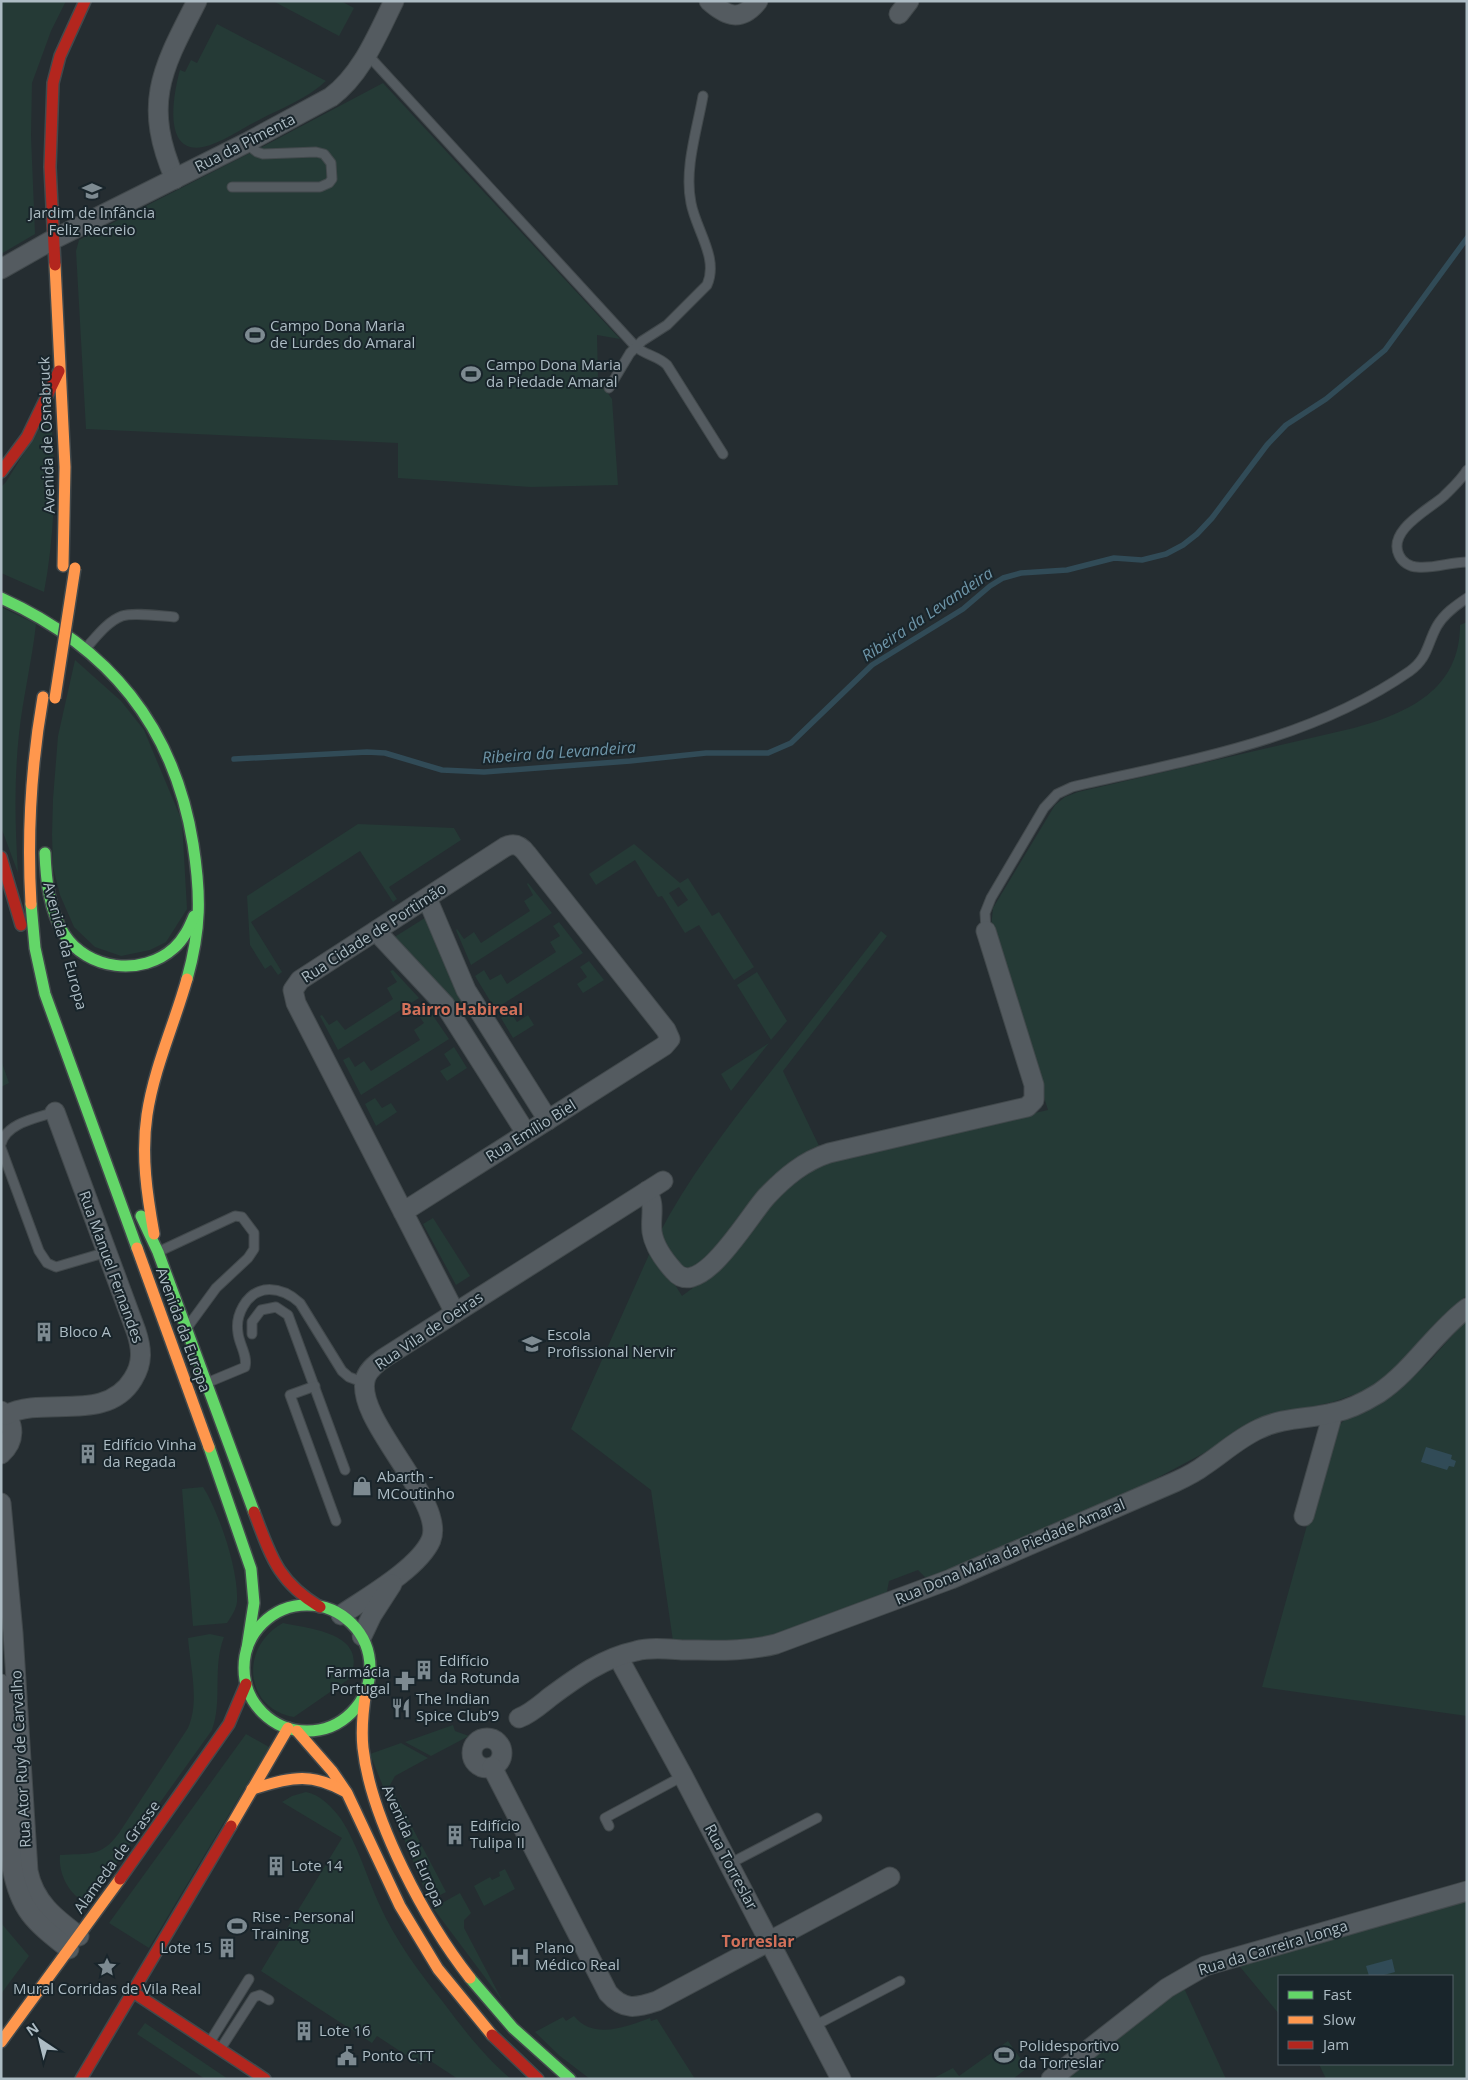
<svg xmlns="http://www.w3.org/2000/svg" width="1468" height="2080" viewBox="0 0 1468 2080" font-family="'Open Sans',sans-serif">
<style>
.green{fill:#253a36;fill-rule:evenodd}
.water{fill:#314b57}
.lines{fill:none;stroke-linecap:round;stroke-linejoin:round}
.stream{stroke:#314b57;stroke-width:5.5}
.lane-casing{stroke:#42494c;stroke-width:11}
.street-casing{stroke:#42494c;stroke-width:21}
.fast-casing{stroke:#42494c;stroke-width:14}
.slow-casing{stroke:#42494c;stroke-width:14}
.jam-casing{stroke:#42494c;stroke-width:14}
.lane{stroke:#545b60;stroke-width:9}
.street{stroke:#545b60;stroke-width:19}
.fast{stroke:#63d668;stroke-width:11}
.slow{stroke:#ff974d;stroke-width:11}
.jam{stroke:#b3261e;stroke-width:11}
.slow-bridge-casing{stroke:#42494c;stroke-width:14;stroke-linecap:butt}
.slow-bridge{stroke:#ff974d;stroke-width:11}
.labels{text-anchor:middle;stroke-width:4;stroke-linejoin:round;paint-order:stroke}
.street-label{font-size:15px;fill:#adbcc4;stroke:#19252b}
.poi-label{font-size:15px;fill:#adbcc4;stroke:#19252b;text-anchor:start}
.water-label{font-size:16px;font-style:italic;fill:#6e95a8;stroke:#19252b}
.neighbourhood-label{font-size:16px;font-weight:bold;fill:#d2715a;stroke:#19252b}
</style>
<rect width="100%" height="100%" fill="#252d31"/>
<!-- green -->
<g class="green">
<path d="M1 1H66L51 31 32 83 31 136 35 234 1 254Z"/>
<path d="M273 1H341L354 8 339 36Z"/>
<path d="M217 24 326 81C307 99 281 108 259 120 242 128 222 143 203 147 161 155 174 91 180 70L185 72 191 60 197 63Z"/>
<path d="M383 83 620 339 597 335 598 380 612 399 618 485 531 487 398 478V443L86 429 76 251 79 240 264 146Z"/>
<path d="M50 411C57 470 55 534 44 592L1 573V487L6 482Z"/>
<path d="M1 607 36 624C32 661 23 697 19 734 14 781 15 826 18 873L1 827Z"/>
<path d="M1467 622V1295L1452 1309 1413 1354 1380 1382 1364 1391 1333 1402 1277 1414 1127 1494 928 1580 918 1570 889 1581 886 1596 794 1630 747 1642 673 1641 651 1490 571 1429 652 1248 682 1296 718 1269 758 1217 797 1177 833 1159 1048 1110 991 928 993 908 1055 805 1065 797 1078 792 1354 728C1409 713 1460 689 1460 625Z"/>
<path d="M75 660 121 701 144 730 182 821 187 909 166 942 150 950 121 956 95 947 74 927 60 895 53 867 52 835 53 799 58 736Z"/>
<path d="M358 824 454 828 461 840 389 887 397 899 393 902 360 851 251 922 282 972 278 975 271 965 265 969 250 945 247 896Z"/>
<path d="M634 844 680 883 688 878 712 916 719 912 754 967 734 980 699 925 685 933 662 896 658 897 635 860 596 885 589 874ZM679 887 688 900 678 907 669 893Z"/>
<path d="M528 883 552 913 471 965 456 930 457 929 464 939 474 932 481 943 530 911 524 901 533 895 527 884Z"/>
<path d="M428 916 469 1008 459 1015 393 938Z"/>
<path d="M559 922 583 953 495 1009 475 976 484 970 490 980 501 974 507 984 556 952 550 942 560 936 553 926Z"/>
<path d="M881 931 887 936 783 1071 820 1148 697 1267 681 1268 658 1236C689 1176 731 1123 772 1070 809 1023 845 977 881 931Z"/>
<path d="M589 961 604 980 583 993 577 984 587 977 580 967Z"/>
<path d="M393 970 419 998 338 1050 320 1016 322 1015 329 1025 337 1020 345 1030 393 999 387 988 397 982 390 971Z"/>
<path d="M757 972 787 1021 771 1040 737 985Z"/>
<path d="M427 1007 449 1039 361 1095 343 1060 349 1057 355 1067 364 1061 371 1071 420 1040 414 1030 424 1023 417 1013Z"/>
<path d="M510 1011 517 1022 528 1015 534 1025 513 1038 501 1018Z"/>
<path d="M769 1043 731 1091 721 1074Z"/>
<path d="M454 1047 467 1068 447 1081 440 1071 451 1065 444 1054Z"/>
<path d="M1 1060 9 1083 1 1087Z"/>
<path d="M375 1098 382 1108 391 1103 397 1112 376 1126 365 1104Z"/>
<path d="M433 1218 470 1276 456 1285 423 1224Z"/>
<path d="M1467 1319V1716L1262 1687 1316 1493 1339 1426 1345 1419 1396 1391 1427 1364Z"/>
<path d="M203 1487C219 1512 239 1571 237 1602 236 1610 231 1617 227 1623L193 1626 182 1489Z"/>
<path d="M283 1623C312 1629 371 1634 349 1679L294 1717C243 1708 240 1646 283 1623Z"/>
<path d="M210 1634 224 1637C212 1668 223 1700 212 1730L88 1903C70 1897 58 1874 60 1855 88 1853 101 1858 119 1833L188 1728C200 1701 190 1666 188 1638Z"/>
<path d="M453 1725 455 1731 469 1736 431 1756 405 1742Z"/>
<path d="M246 1734 269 1747 149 1948 109 1923Z"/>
<path d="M401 1743 428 1758 395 1776 390 1785 446 1892 429 1901 370 1754Z"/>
<path d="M306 1792C321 1795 332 1807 341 1819 358 1845 367 1878 380 1906 396 1941 419 1972 443 2002 463 2029 485 2057 511 2079H458L426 2058 421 2065 377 2036 372 2043 261 1971 342 1838 282 1802 292 1796Z"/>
<path d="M505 1869 515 1889 484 1906 474 1886 490 1877 492 1880 500 1876 499 1872Z"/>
<path d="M460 1893 471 1913 464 1920V1928L502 2000 433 1908Z"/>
<path d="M1467 1898V2079H1326L1319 2064H1452V1976H1279V2014L1236 1962Z"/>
<path d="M1 1923 29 1956 1 1994Z"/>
<path d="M1183 1986 1226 2079H1064Z"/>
<path d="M574 2016C593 2040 626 2027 650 2018L651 2021 657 2019 695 2079H590L560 2056 535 2032 563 2017 566 2021Z"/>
<path d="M145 2023 228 2079H205L137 2034Z"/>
<path d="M1008 2041 1027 2068 1013 2079H932L953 2068 959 2076Z"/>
</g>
<!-- water -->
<g class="water">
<path d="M1426 1447 1452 1455 1451 1459 1456 1461 1454 1467 1449 1466 1447 1470 1421 1462Z"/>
<path d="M1392 1959 1395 1972 1380 1976H1369L1366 1966Z"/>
</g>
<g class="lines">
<!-- stream -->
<path class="stream" d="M234 759 367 752 385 753 442 770 484 772 630 761 706 753H768L791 743 872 665 963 609 990 586 1003 578 1021 573 1067 570 1114 558 1142 560 1166 554 1183 545 1197 534 1212 518 1267 445 1286 425 1326 399 1385 350 1467 238"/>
<defs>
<g id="lane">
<path d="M367 54 636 347C645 355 658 356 667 365L723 454"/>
<path d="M232 187H320L329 183 332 179 331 163 324 154 316 152 263 154 257 152 246 143"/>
<path d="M609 388 630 353 642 341 667 325 707 285C719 258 696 230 691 203 684 169 697 130 703 96"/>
<path d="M1467 470C1461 480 1452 488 1444 496 1430 509 1387 530 1399 555 1402 562 1410 567 1417 567 1434 569 1450 562 1467 562"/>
<path d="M86 648C96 637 108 621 122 616 134 612 160 616 174 617"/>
<path d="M986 931 985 913 991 898 1044 808 1057 794 1072 787C1188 760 1310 741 1410 671 1428 658 1427 644 1437 626 1444 614 1455 606 1467 598"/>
<path d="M1 1144C6 1123 37 1118 55 1112"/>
<path d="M1 1148 39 1251 47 1263 56 1267 107 1252"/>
<path d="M160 1251 235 1216 242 1217 254 1233V1249L248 1258 216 1288 189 1325"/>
<path d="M252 1334V1322L261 1310 276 1307 288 1315 345 1470"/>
<path d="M209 1382 245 1367C248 1356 239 1344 238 1333 235 1315 246 1294 264 1290 278 1288 290 1294 300 1303L342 1371 349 1377 365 1383"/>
<path d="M315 1386 290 1395 336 1521"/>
<path d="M609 1826 605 1818 683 1776"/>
<path d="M729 1864 817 1818"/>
<path d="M814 2026 900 1981"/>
<path d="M211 2040 249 1979"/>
<path d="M221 2048 254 1997 260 1995 269 2000"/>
</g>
<g id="street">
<path d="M709 1C727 17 741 22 758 1"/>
<path d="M899 14 909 1"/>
<path d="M175 179C142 103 162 69 197 1"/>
<path d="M1 269 54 239 246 143 331 97C362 74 377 35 394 1"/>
<path d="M427 898 466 990 548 1120"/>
<path d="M376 931 445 1005 526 1133"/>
<path d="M647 1191C656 1206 650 1216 652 1232 654 1246 665 1261 674 1271 700 1303 751 1212 767 1196 785 1177 804 1161 829 1153L1027 1107 1034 1100V1085L986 931"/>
<path d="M403 1212 664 1046 670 1039 666 1030 527 854C521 846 515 842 505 847L300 980 293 990 296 1003 455 1313"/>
<path d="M1 1411C16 1424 15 1441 1 1454"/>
<path d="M6 1415C44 1395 106 1424 133 1379 143 1363 142 1349 136 1331L55 1112"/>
<path d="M1 1503 13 1633 28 1871C34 1902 55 1918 79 1936"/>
<path d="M1304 1516 1333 1413"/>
<path d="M341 1615C366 1598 419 1568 431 1540 447 1501 351 1417 366 1377 369 1369 377 1363 384 1358L663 1181"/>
<path d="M362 1636 372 1615 392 1584"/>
<path d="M618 1657 683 1776 841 2079"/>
<path d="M1 1684 12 1867C20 1911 35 1922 69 1949"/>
<path d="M519 1718C530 1714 540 1705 550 1697 577 1677 603 1658 636 1651 651 1647 667 1649 682 1650 714 1650 745 1652 776 1644L951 1579 1175 1482C1186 1477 1196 1472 1205 1465 1223 1453 1239 1438 1259 1429 1283 1417 1309 1419 1333 1413 1348 1410 1366 1401 1379 1393 1413 1370 1434 1333 1467 1308"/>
<circle cx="487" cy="1753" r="15"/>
<path d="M492 1767 608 1993C624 2011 636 2008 657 2001L890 1877"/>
<path d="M1051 2079 1167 1988 1205 1966 1467 1891"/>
</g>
<g id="fast">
<path d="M1 598C109 647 174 726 193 844 201 895 201 929 187 979"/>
<path d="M45 853C46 880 49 910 64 934 87 970 142 977 174 948 184 939 189 928 194 916"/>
<path d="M31 904 35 948 45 994 137 1248"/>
<path d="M141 1216 158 1252 254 1512"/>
<path d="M209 1447 251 1569 254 1603 247 1648"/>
<circle cx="307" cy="1668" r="63"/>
<path d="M470 1978 513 2028 570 2079"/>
</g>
<g id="slow">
<path d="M55 265 65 467 63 566"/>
<path d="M31 904C27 835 31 766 43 697"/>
<path d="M154 1234C147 1195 141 1155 147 1115 154 1068 174 1025 187 979"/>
<path d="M137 1248 209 1447"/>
<path d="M366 1691C363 1710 361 1729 363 1748 371 1820 426 1922 470 1978"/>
<path d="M297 1731 332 1771 347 1793 400 1906 438 1969 492 2035"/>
<path d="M252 1789C291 1778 309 1771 346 1792"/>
<path d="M231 1826 288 1728"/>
<path d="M1 2042 120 1879"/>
</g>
<g id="jam">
<path d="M55 265 50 167 53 83 60 56 85 1"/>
<path d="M1 472 27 437 59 371"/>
<path d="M1 857 21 925"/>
<path d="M254 1512C271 1556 277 1581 320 1607"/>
<path d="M120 1879 229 1724 246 1684"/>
<path d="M133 1992 265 2079"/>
<path d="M492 2035 538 2079"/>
<path d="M81 2079 231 1826"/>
</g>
</defs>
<!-- lane casing -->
<use href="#lane" class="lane-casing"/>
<!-- street casing -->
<use href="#street" class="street-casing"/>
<!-- fast casing -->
<use href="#fast" class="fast-casing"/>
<!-- slow casing -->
<use href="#slow" class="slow-casing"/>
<!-- jam casing -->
<use href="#jam" class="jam-casing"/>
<!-- lane -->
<use href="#lane" class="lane"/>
<!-- street -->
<use href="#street" class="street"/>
<!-- fast -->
<use href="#fast" class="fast"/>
<!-- slow -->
<use href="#slow" class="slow"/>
<!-- jam -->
<use href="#jam" class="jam"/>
<defs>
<path id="slow-bridge" d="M55 698 75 568"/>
</defs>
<!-- slow-bridge casing -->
<use href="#slow-bridge" class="slow-bridge-casing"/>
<!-- slow-bridge -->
<use href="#slow-bridge" class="slow-bridge"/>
</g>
<!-- icons -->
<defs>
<symbol id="school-bare" viewBox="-9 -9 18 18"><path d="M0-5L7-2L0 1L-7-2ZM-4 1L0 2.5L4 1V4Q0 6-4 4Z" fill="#7d8a91" stroke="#19252b" stroke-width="2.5" paint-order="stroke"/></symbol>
<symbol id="stadium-bare" viewBox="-9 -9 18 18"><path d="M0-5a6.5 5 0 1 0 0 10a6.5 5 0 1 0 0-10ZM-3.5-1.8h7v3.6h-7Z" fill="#7d8a91" stroke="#19252b" stroke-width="2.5" paint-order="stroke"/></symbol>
<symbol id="building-bare" viewBox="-9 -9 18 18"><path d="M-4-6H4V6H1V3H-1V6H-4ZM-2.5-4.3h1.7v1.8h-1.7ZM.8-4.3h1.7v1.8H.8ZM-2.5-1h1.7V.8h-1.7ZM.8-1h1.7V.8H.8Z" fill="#7d8a91" stroke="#19252b" stroke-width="2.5" paint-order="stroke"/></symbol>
<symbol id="university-bare" viewBox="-9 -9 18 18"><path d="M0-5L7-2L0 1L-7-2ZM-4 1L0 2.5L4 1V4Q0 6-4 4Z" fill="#7d8a91" stroke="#19252b" stroke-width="2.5" paint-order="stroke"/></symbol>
<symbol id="shop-bare" viewBox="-9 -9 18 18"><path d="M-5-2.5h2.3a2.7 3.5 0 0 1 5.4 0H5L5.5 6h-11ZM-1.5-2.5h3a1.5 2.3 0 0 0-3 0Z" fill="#7d8a91" stroke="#19252b" stroke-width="2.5" paint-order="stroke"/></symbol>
<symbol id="pharmacy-bare" viewBox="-9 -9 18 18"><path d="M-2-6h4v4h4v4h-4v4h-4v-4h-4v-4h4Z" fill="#7d8a91" stroke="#19252b" stroke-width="2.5" paint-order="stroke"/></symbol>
<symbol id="restaurant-bare" viewBox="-9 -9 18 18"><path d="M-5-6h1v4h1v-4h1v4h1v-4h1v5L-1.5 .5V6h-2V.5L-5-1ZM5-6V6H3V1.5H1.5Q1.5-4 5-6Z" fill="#7d8a91" stroke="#19252b" stroke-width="2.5" paint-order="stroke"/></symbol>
<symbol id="hospital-bare" viewBox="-9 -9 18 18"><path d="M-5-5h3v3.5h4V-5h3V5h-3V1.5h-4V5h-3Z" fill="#7d8a91" stroke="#19252b" stroke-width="2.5" paint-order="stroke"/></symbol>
<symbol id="sight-bare" viewBox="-9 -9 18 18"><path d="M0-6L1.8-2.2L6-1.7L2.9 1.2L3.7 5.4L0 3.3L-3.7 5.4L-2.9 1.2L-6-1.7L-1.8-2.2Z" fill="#7d8a91" stroke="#19252b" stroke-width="2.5" paint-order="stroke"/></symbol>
<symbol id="civic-bare" viewBox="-9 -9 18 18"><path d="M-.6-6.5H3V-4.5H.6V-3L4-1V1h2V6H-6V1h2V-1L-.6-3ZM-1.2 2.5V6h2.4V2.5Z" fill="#7d8a91" stroke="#19252b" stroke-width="2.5" paint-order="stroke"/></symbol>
</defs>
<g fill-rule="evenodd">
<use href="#school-bare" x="78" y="177" width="28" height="28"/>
<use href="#stadium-bare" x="241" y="321" width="28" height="28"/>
<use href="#stadium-bare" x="457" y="360" width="28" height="28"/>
<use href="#building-bare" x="30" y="1318" width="28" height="28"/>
<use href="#university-bare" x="518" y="1330" width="28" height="28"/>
<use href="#building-bare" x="74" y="1440" width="28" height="28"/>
<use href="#shop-bare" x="348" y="1472" width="28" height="28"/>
<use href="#building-bare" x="410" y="1656" width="28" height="28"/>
<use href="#pharmacy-bare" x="391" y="1667" width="28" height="28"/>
<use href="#restaurant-bare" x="387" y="1694" width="28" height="28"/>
<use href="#building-bare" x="441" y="1821" width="28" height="28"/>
<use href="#building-bare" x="262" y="1852" width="28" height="28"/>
<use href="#stadium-bare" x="223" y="1912" width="28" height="28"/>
<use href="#building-bare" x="213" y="1934" width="28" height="28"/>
<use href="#hospital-bare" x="506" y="1943" width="28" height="28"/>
<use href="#sight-bare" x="93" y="1953" width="28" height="28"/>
<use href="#building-bare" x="290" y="2017" width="28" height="28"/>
<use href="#stadium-bare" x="990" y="2041" width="28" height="28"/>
<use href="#civic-bare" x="333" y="2042" width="28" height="28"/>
</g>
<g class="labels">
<!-- street labels -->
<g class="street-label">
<text transform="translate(245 143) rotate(-27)" y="5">Rua da Pimenta</text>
<text transform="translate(47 435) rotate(-92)" y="5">Avenida de Osnabruck</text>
<text transform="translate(374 933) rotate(-33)" y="5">Rua Cidade de Portimão</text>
<text transform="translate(65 946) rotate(75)" y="5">Avenida da Europa</text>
<text transform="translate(531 1131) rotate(-32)" y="5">Rua Emílio Biel</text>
<text transform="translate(111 1267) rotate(70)" y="5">Rua Manuel Fernandes</text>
<text transform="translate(183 1330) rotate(70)" y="5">Avenida da Europa</text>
<text transform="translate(429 1331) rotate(-34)" y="5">Rua Vila de Oeiras</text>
<text transform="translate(1010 1552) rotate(-23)" y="5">Rua Dona Maria da Piedade Amaral</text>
<text transform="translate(21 1759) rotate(-93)" y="5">Rua Ator Ruy de Carvalho</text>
<text transform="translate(413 1846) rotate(66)" y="5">Avenida da Europa</text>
<text transform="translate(117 1857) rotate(-54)" y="5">Alameda de Grasse</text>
<text transform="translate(731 1867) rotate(62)" y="5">Rua Torreslar</text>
<text transform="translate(1273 1948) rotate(-17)" y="5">Rua da Carreira Longa</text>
</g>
<!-- poi labels -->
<g class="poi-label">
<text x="92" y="218" text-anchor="middle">Jardim de Infância<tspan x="92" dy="17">Feliz Recreio</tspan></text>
<text x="270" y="331">Campo Dona Maria<tspan x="270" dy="17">de Lurdes do Amaral</tspan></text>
<text x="486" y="370">Campo Dona Maria<tspan x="486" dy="17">da Piedade Amaral</tspan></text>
<text x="59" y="1337">Bloco A</text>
<text x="547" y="1340">Escola<tspan x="547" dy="17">Profissional Nervir</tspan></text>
<text x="103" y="1450">Edifício Vinha<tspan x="103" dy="17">da Regada</tspan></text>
<text x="377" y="1482">Abarth -<tspan x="377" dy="17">MCoutinho</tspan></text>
<text x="439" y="1666">Edifício<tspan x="439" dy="17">da Rotunda</tspan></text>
<text x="390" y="1677" text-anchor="end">Farmácia<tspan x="390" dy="17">Portugal</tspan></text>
<text x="416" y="1704">The Indian<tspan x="416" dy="17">Spice Club’9</tspan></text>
<text x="470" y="1831">Edifício<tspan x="470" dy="17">Tulipa II</tspan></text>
<text x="291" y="1871">Lote 14</text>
<text x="252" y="1922">Rise - Personal<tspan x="252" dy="17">Training</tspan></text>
<text x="212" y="1953" text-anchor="end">Lote 15</text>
<text x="535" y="1953">Plano<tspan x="535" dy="17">Médico Real</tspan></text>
<text x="107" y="1994" text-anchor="middle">Mural Corridas de Vila Real</text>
<text x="319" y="2036">Lote 16</text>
<text x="1019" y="2051">Polidesportivo<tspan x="1019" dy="17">da Torreslar</tspan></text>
<text x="362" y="2061">Ponto CTT</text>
</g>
<!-- water labels -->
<g class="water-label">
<text transform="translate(927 614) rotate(-34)" y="6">Ribeira da Levandeira</text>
<text transform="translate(559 752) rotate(-4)" y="6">Ribeira da Levandeira</text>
</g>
<!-- neighbourhood labels -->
<g class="neighbourhood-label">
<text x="462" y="1015">Bairro Habireal</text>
<text x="758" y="1947">Torreslar</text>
</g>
</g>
<!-- border -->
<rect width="1468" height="2080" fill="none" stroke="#adbcc4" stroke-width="5"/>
<!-- legend -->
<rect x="1278" y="1975" width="175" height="90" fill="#19252b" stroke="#546168"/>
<rect x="1288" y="1991" width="25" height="8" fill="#63d668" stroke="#546168"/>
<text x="1323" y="2000" font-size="15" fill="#adbcc4">Fast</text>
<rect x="1288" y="2016" width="25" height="8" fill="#ff974d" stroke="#546168"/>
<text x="1323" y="2025" font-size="15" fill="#adbcc4">Slow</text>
<rect x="1288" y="2041" width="25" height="8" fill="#b3261e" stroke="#546168"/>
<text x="1323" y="2050" font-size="15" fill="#adbcc4">Jam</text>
<!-- north arrow -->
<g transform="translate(40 2040) rotate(325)" stroke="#19252b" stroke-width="4" paint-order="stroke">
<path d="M0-4L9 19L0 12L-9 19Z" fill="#adbcc4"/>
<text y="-8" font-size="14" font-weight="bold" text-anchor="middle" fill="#adbcc4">N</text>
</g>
</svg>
